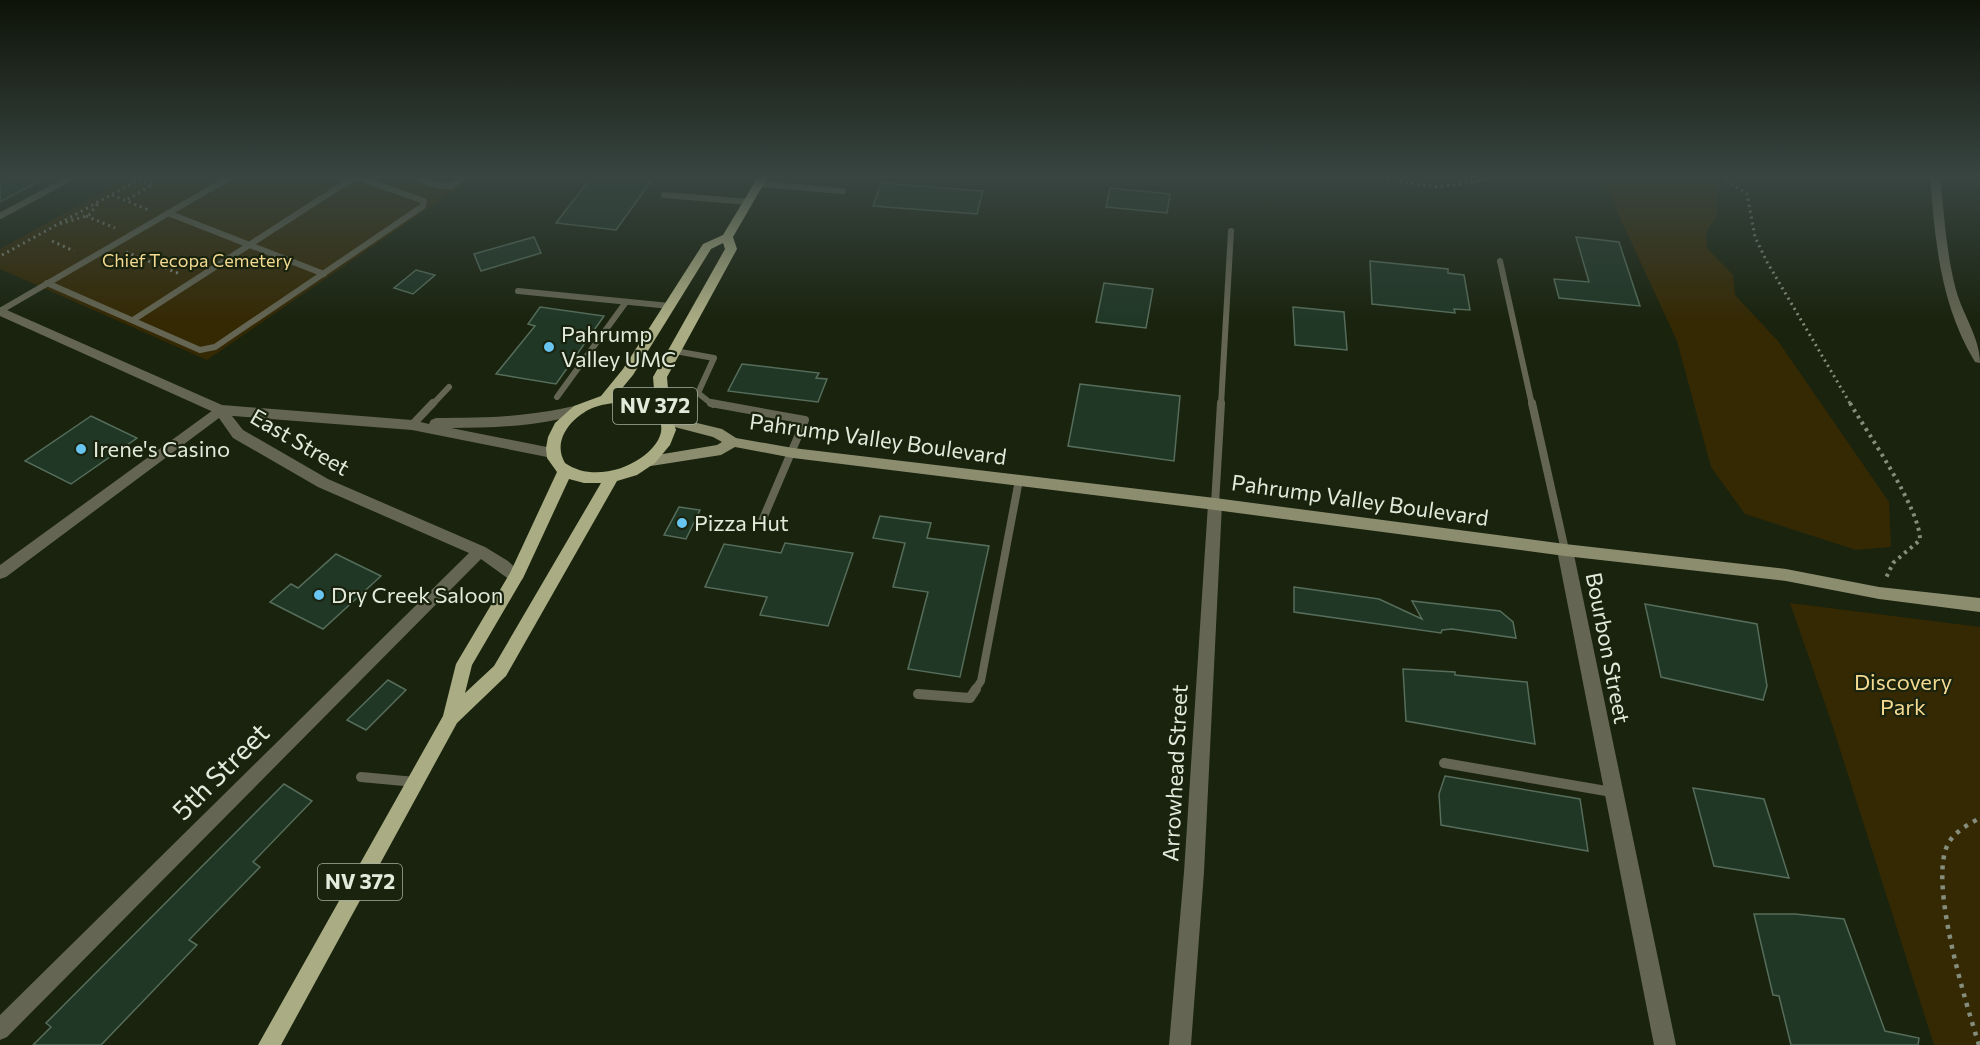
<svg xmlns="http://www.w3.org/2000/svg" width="1980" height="1045" viewBox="0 0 1980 1045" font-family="Commissioner,sans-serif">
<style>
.green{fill:#352904}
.building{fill:#213726;stroke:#556d5a;stroke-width:1.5}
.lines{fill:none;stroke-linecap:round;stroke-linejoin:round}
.path-far2{stroke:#858d7c;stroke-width:3;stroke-dasharray:2 4;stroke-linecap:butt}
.path-far1{stroke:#858d7c;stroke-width:4;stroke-dasharray:3 4.5;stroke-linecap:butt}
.path{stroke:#858d7c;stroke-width:4.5;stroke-dasharray:4 6;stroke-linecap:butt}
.service-far2{stroke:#646552;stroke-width:6}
.service-far1{stroke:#646552;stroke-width:8}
.service{stroke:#646552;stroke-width:10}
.minor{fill:#646552;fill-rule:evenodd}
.tertiary{fill:#646552;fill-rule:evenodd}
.secondary{fill:#8b8d6e;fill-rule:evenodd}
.primary{fill:#aaac83;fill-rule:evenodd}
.poi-dot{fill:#68c4f0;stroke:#19230e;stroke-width:2}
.labels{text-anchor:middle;stroke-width:4.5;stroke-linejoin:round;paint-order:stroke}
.far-park-label{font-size:18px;fill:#f4d990;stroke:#19230e}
.shield{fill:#19230e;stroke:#a6ae9e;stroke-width:1.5}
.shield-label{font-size:21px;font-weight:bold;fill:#e3eadc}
.poi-label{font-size:22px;fill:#e3eadc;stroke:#19230e;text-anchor:start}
.street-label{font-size:22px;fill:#e3eadc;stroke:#19230e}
.park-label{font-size:22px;fill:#f4d990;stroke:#19230e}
.near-street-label{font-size:27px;fill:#e3eadc;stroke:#19230e}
</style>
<rect width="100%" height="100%" fill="#19230e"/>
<!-- green -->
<g class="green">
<path d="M133 175H477L207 360 0 269V249Z"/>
<path d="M1635 175H1710L1718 180 1717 216 1706 233 1707 248 1733 275 1735 295 1778 341 1889 502 1891 547 1856 550 1745 514 1711 467 1677 341 1603 181Z"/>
<path d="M1790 603 1980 627V1045H1934L1831 721Z"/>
</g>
<!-- building -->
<g class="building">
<path d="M0 175H51L0 202Z"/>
<path d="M593 175H633L654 177 616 230 556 223Z"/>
<path d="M881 183 983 191 977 214 873 206Z"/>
<path d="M1110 188 1170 194 1167 213 1106 207Z"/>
<path d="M534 237 541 253 481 271 474 254Z"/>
<path d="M1576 237 1619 242 1640 306 1559 298 1554 279 1589 282Z"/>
<path d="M1370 261 1448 269V273L1464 275 1470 310 1454 309 1455 313 1372 304Z"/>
<path d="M416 270 435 275 413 294 394 288Z"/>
<path d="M1104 283 1153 289 1146 328 1096 322Z"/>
<path d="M540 307 604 316 556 384 496 374 535 326 528 324Z"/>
<path d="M1293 307 1344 312 1347 350 1295 345Z"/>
<path d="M742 364 819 373 816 378 827 379 818 402 728 391Z"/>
<path d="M1080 384 1180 396 1174 461 1068 446Z"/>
<path d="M91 416 137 438 71 484 25 461Z"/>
<path d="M679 507 700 510 686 539 664 535Z"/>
<path d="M880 516 931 523 927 538 989 546 960 677 908 669 928 592 893 587 905 543 873 538Z"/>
<path d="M785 543 853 553 828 626 760 615 767 597 705 587 724 544 781 553Z"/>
<path d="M336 554 381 576 323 629 270 602 291 584 298 588Z"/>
<path d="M1294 587 1379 599 1422 619 1412 601 1500 611 1513 622 1516 638 1452 629 1442 630 1441 633 1294 612Z"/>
<path d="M1645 604 1757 624 1767 686 1763 700 1661 677Z"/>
<path d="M1403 669 1455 672V675L1527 682 1535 744 1406 721Z"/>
<path d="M388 680 406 690 366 730 347 720Z"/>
<path d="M1445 776 1580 799 1588 851 1441 825 1439 794Z"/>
<path d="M284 784 312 801 253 862 260 867 189 940 197 945 101 1045H33L51 1027 46 1023Z"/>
<path d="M1693 788 1764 799 1789 878 1714 866Z"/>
<path d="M1754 914H1795L1844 919 1885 1031 1919 1038 1918 1045H1791L1779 996 1773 995Z"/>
</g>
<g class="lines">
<!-- path-far2 -->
<g class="path-far2">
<path d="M1358 175 1437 187 1518 175"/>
<path d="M1725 175V180L1747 194 1755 237 1767 262 1851 405"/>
<path d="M1479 181 1486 175"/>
<path d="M112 195 149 210"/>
<path d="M86 216 115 228"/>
<path d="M60 224 89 215 100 201"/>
<path d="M52 241 74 251"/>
<path d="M126 252 180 274"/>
<path d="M2 255 138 180 153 185 126 200"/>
</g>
<!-- path-far1 -->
<path class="path-far1" d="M1850 403C1868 434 1920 508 1920 540L1893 563 1886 578"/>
<!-- path -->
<path class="path" d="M1979 1045C1966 1003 1928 882 1948 844 1954 832 1969 824 1980 818"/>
<!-- service-far2 -->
<g class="service-far2">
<path d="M406 175 440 186H451L467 175"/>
<path d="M759 184 843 191"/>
<path d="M664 195 749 202"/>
<path d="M168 213 324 274"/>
<path d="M0 216 76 175"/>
<path d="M1500 261 1532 405"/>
<path d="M47 283 200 350 215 347 423 206 424 201 351 175"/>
<path d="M518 291 670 306"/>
<path d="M0 311 234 175"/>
<path d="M133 320 356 176"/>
<path d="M675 351 714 358 698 393 713 405"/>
<path d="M557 397 626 302"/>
<path d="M432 405 449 387"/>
<path d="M1221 405 1231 231"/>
</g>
<!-- service-far1 -->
<g class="service-far1">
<path d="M711 403 805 420 762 521"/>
<path d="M1532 403 1565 550"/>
<path d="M412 425 433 403"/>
<path d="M1215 504 1221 403"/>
<path d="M975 690 981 681 1019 480"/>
</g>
<!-- service -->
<g class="service">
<path d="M918 694 970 698 976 689"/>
<path d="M1444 763 1612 792"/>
<path d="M361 777 415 782"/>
</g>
<!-- minor -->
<g class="minor">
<path d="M1930 175H1940C1944 213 1946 252 1956 290 1963 315 1980 338 1980 363L1975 362C1940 304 1935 241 1930 175Z"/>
<path d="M220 405 225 407 243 430 328 479 485 547 508 561 524 576 522 580 516 582 510 580 481 559 7 1037 0 1040V1015L469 553 318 487 233 438 219 418 6 577 0 579V565Z"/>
<path d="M1215 498 1220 500 1222 504 1204 872 1191 1045H1169L1184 872 1208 504 1210 500Z"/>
<path d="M1565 544 1570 546 1573 550 1676 1045H1654L1557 550 1560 546Z"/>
</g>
<!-- tertiary -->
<path class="tertiary" d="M0 307 222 405 412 420 429 424 431 420 436 418C489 418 527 417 579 405L586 410 584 413C540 426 497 428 451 428L557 449 559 453 552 458 412 430 220 415 0 316Z"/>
<!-- secondary -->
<path class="secondary" d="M668 416 722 429 736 438 793 448 1215 498 1565 544 1786 569 1879 587 1980 598V612L1879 599 1786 581 1565 556 1215 510 793 458 735 447 721 455 651 466 646 465 644 461 646 457 651 456 717 445 722 442 713 437 663 424 661 421 663 418Z"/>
<!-- primary -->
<path class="primary" d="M759 175H769L733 237 737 249 667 377 670 412 676 430 670 445 655 463 637 475 617 481 506 676 457 723 281 1045H258L443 716 456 664 510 573 557 472 547 458 546 448 548 437 555 423 574 406 601 396 623 369 703 244 723 235ZM723 243 725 249 653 377 655 401 618 393 633 375 711 249ZM623 402C630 403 639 404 646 408 696 433 612 496 565 463 551 440 573 415 595 407 604 404 613 403 623 402ZM569 479 584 483H601L494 666 465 693 472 665 524 576Z"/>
</g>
<!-- sky -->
<linearGradient id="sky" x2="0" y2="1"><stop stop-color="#0e1308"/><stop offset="0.55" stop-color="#384541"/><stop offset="1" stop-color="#384541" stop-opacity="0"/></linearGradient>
<rect width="1980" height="321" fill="url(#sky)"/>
<!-- markers -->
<g class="poi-dot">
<circle cx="549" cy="347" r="6"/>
<circle cx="81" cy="449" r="6"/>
<circle cx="682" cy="523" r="6"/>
<circle cx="319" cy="595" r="6"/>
</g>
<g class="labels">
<!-- far-park labels -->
<g class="far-park-label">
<text x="197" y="267">Chief Tecopa Cemetery</text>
</g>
<!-- shield labels -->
<g class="shield">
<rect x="613" y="388" width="84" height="36" rx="4.5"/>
<rect x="318" y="864" width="84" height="36" rx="4.5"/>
</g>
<g class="shield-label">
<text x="655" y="413">NV 372</text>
<text x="360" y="889">NV 372</text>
</g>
<!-- poi labels -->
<g class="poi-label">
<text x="561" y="342">Pahrump<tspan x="561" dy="25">Valley UMC</tspan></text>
<text x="93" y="457">Irene's Casino</text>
<text x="694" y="531">Pizza Hut</text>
<text x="331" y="603">Dry Creek Saloon</text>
</g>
<!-- street labels -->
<g class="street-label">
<text transform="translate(878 439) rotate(8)" y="8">Pahrump Valley Boulevard</text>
<text transform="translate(300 442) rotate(30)" y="8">East Street</text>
<text transform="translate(1360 500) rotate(8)" y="8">Pahrump Valley Boulevard</text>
<text transform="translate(1608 648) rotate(79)" y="8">Bourbon Street</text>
<text transform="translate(1175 773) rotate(-87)" y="8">Arrowhead Street</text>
</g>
<!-- park labels -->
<g class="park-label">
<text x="1903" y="690">Discovery<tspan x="1903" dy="25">Park</tspan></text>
</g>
<!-- near-street labels -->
<g class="near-street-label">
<text transform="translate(221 772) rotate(-45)" y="9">5th Street</text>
</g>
</g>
</svg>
